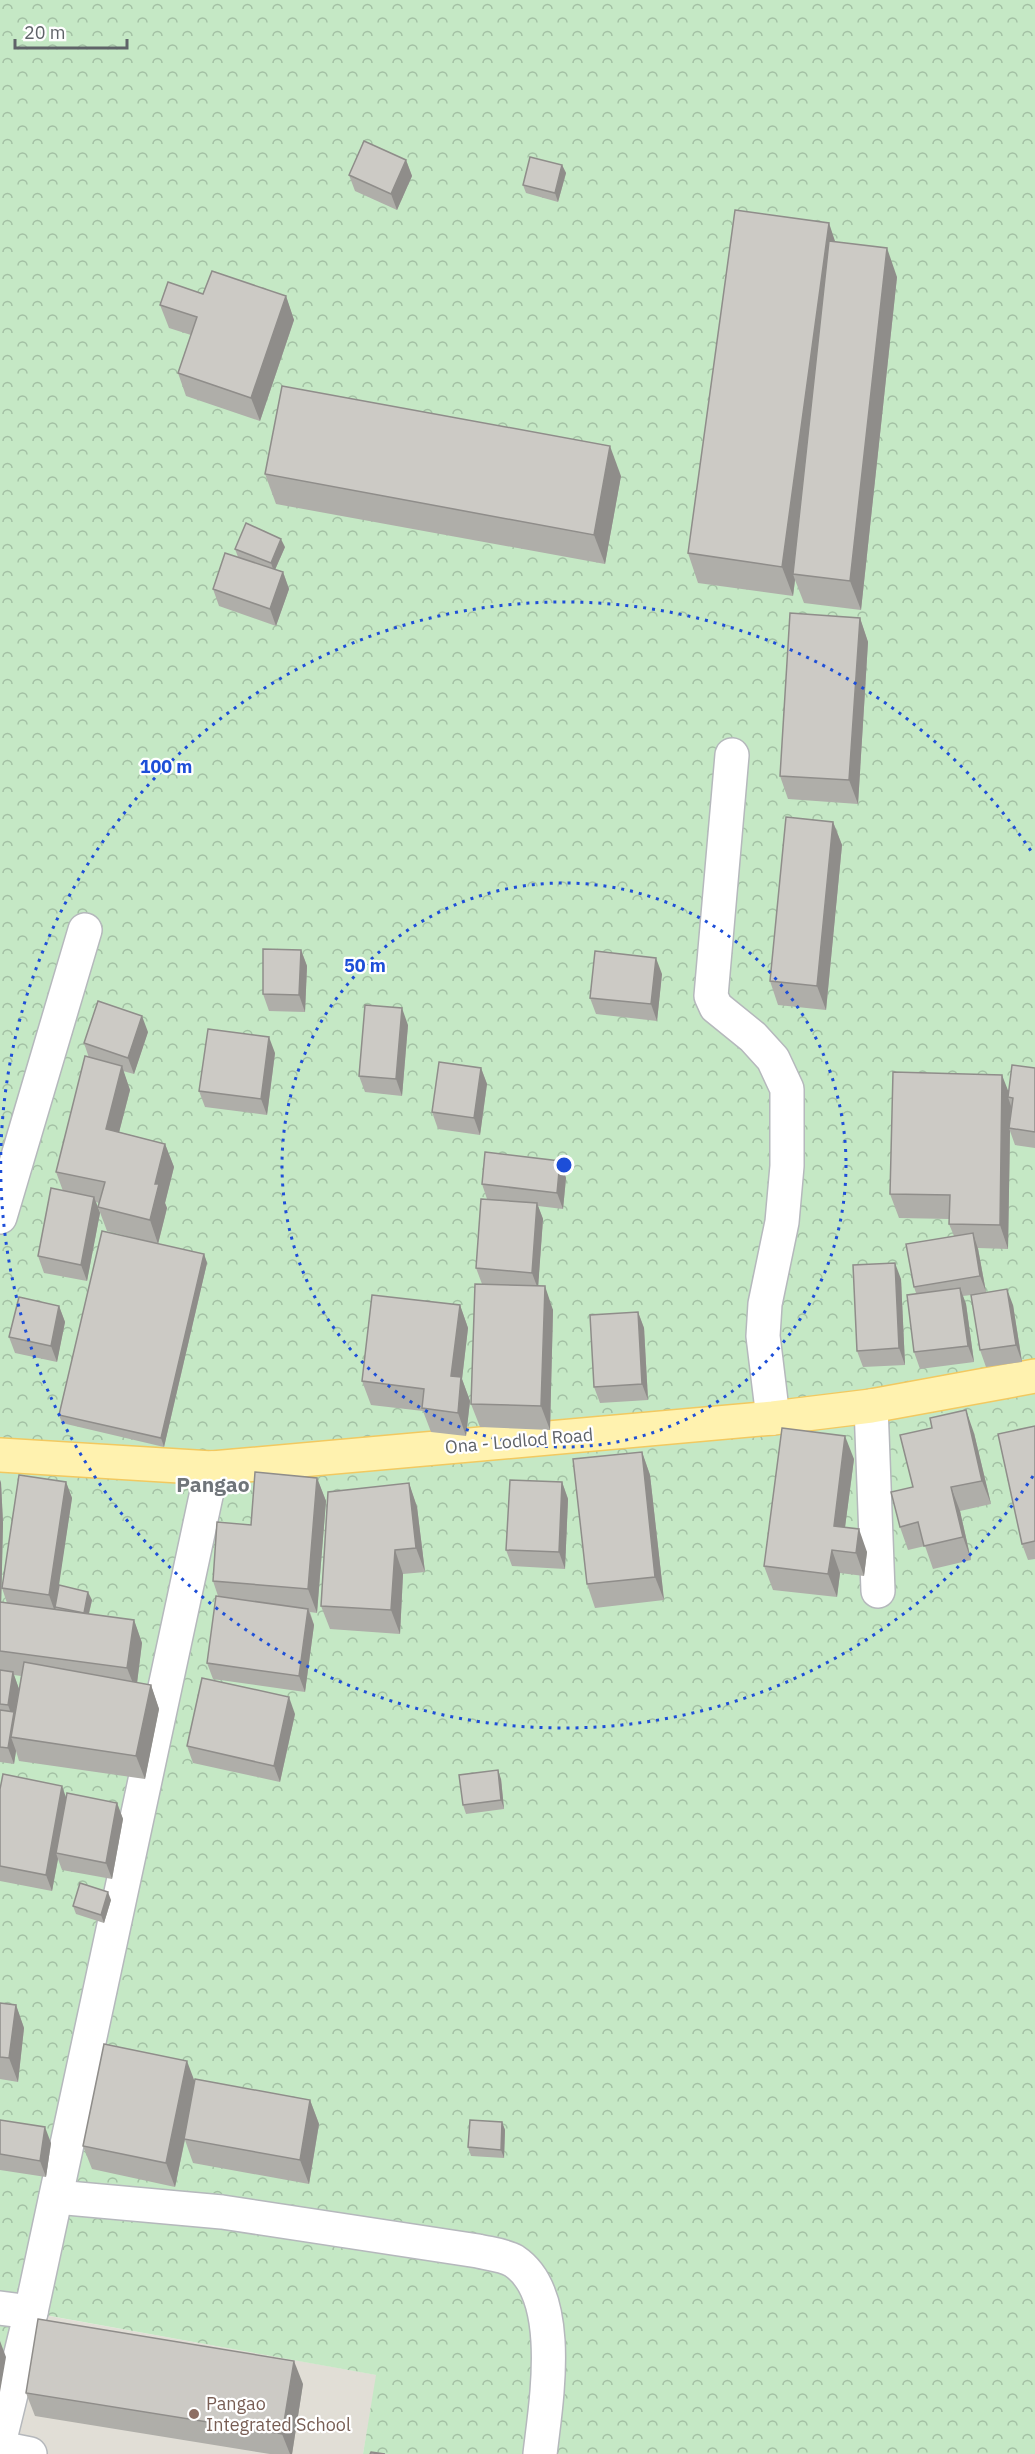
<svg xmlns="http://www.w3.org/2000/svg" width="1035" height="2454" viewBox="0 0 1035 2454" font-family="'IBM Plex Sans',sans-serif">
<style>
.education{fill:#e1ded6}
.forest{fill:url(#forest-crowns)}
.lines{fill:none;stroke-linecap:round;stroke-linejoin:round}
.minor-casing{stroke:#b5b8bc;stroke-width:36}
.major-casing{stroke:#f2c960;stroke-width:36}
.minor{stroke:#fff;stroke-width:33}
.major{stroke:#fff2af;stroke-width:33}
.wall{fill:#afaea9;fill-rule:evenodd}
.shaded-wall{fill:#8f8d8a}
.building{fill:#cccac5;stroke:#8f8d8a;stroke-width:1.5}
.ring{fill:none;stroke:#1d4ed8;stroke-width:3;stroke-dasharray:3 6}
.education-dot{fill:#8d6e63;stroke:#fff;stroke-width:2}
.labels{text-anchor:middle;stroke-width:4.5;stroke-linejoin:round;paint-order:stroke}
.street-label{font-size:18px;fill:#5f6368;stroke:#fff}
.education-label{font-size:18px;fill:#785e54;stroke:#fff;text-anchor:start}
.quarter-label{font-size:21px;font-weight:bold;fill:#70757a;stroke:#fff}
.centre{fill:#1d4ed8;stroke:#fff;stroke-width:3}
.ring-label{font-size:18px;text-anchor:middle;font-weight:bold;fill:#1d4ed8;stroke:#fff;stroke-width:4.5;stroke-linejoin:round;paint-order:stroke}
</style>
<defs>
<pattern id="forest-crowns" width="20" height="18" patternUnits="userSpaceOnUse" patternTransform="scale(1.5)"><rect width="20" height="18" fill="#c5e8c5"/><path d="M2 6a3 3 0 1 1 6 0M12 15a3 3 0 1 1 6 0" fill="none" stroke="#a3c0a4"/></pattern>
</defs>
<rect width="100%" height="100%" fill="#f1efe8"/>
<!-- education -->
<path class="education" d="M38 2314 377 2375 363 2454H10Z"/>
<!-- forest -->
<path class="forest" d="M0 0H1035V2454H363L376 2375 39 2314 0 2454Z"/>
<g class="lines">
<defs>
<g id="minor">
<path d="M732 755 711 996 716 1007 753 1037 773 1059 787 1089V1166L782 1222 765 1304 763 1336 773 1418"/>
<path d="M0 1217 85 930"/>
<path d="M871 1406 878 1591"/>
<path d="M56 2197 222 2212 478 2251C490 2254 504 2255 514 2261 565 2295 546 2402 540 2454"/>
<path d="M0 2308 31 2312"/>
<path d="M0 2439 31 2312 212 1468"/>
<path d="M0 2448 30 2454"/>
</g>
<path id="major" d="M0 1455 212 1468 773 1418 871 1406 1035 1376"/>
</defs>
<!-- minor casing -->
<use href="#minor" class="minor-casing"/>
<!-- major casing -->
<use href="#major" class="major-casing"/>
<!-- minor -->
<use href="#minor" class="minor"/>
<!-- major -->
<use href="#major" class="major"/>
</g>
<!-- wall -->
<g class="wall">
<path d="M406 160 412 176 397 210 355 191 349 175Z"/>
<path d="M562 165 566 173 558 202 526 193 523 185Z"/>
<path d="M835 242 897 277 861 610 804 603 795 580 793 596 698 583 688 553Z"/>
<path d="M203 294 286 296 294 320 260 421 186 396 178 373 191 335 169 328 160 305Z"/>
<path d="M265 474 621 476 605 564 276 504Z"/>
<path d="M285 547 275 570 283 572 289 589 276 626 219 606 213 589 238 557 235 549Z"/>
<path d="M860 618 868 642 858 804 788 799 780 776Z"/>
<path d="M833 822 842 845 826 1010 778 1005 770 981Z"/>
<path d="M301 950 307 966 305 1012 269 1011 263 994Z"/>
<path d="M662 974 657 1021 596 1014 590 998Z"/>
<path d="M408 1025 402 1096 365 1092 359 1076Z"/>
<path d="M148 1032 134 1074 123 1071 130 1090 119 1132 165 1144 174 1167 165 1203 167 1208 158 1244 107 1231 98 1207 99 1203 96 1202 100 1213 87 1281 44 1273 38 1256 63 1191 56 1172 89 1058 84 1043Z"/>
<path d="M275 1053 267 1115 205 1107 199 1091Z"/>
<path d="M481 1068 487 1084 480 1135 438 1129 432 1112Z"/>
<path d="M1035 1068V1148L1015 1145 1010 1131 1008 1249 978 1248 986 1292 1013 1305 1022 1362 986 1367 980 1350 971 1295 963 1296 966 1304 974 1362 920 1369 914 1352 916 1293 914 1287 954 1236 949 1224V1219L899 1218 890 1194Z"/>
<path d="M560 1161 566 1178 563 1209 538 1206 543 1219 538 1286 553 1310 550 1430 480 1427 471 1404 482 1284 476 1268 487 1199 482 1184Z"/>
<path d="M204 1254 207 1263 164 1447 62 1423 59 1415Z"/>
<path d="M901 1279 905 1365 863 1367 857 1351Z"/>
<path d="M460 1305 468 1328 462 1379 470 1401 466 1436 431 1432 423 1411 371 1405 362 1381Z"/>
<path d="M59 1306 65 1322 57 1362 15 1353 9 1337Z"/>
<path d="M638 1312 644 1328 648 1400 600 1403 594 1387Z"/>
<path d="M1035 1426V1559L1028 1560 1022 1544Z"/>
<path d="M974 1433 991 1504 960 1511 971 1560 933 1569 925 1546 908 1550 900 1527Z"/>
<path d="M642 1452 650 1475 664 1600 595 1608 587 1584Z"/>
<path d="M854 1459 845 1527 867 1552 864 1576 840 1573 837 1597 773 1590 764 1566Z"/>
<path d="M317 1478 326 1501 317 1613 310 1612 314 1625 305 1692 213 1679 207 1663 218 1596 213 1581 251 1525Z"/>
<path d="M0 1480 1 1483 3 1523 1 1602 7 1603 2 1588 66 1482 72 1498 57 1594 92 1600 89 1614 134 1620 142 1643 137 1683 151 1685 159 1709 145 1779 19 1761 16 1751 14 1764 0 1762ZM14 1675 21 1676 19 1689Z"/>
<path d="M562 1482 568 1499 565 1569 512 1566 506 1550Z"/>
<path d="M409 1483 417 1507 425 1572 403 1574 400 1634 330 1629 321 1606Z"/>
<path d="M295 1714 280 1782 193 1763 187 1746Z"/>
<path d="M501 1779 504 1809 466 1814 463 1805Z"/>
<path d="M0 1789 117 1803 123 1819 112 1879 62 1870 58 1859 52 1891 0 1881Z"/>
<path d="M111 1900 104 1923 76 1914 73 1906Z"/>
<path d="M0 2003 16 2005 24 2028 18 2082 0 2079Z"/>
<path d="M194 2081 310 2100 319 2124 309 2184 193 2163 185 2140 175 2187 92 2169 83 2146Z"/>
<path d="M0 2120 51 2143 46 2177 0 2170Z"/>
<path d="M502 2122 505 2130 504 2158 471 2156 468 2147Z"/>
<path d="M303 2384 292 2454H270L35 2416 26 2393Z"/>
</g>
<!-- shaded-wall -->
<g class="shaded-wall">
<path d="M406 160 412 176 397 210 391 194Z"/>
<path d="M562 165 566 173 558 202 555 193Z"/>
<path d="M829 223 839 253 793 574 795 580 793 596 782 567Z"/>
<path d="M887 248 897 277 861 610 850 581Z"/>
<path d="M286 296 294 320 260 421 251 398Z"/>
<path d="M610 446 621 476 605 564 594 535Z"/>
<path d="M281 539 285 547 274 572 271 563Z"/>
<path d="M283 572 289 589 276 626 270 609Z"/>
<path d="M860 618 868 642 858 804 849 780Z"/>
<path d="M833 822 842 845 826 1010 817 986Z"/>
<path d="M301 950 307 966 305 1012 299 995Z"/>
<path d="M656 958 662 974 657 1021 651 1004Z"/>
<path d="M402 1008 408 1025 402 1096 396 1079Z"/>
<path d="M142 1016 148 1032 134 1074 128 1058Z"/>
<path d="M269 1037 275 1053 267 1115 261 1099Z"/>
<path d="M122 1066 130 1090 114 1152 106 1129Z"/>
<path d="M481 1068 487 1084 480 1135 474 1118Z"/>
<path d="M1002 1075 1011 1098 1008 1097 1011 1106 1010 1129 1009 1128 1010 1131 1008 1249 1000 1225Z"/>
<path d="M165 1144 174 1167 165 1203 167 1208 158 1244 150 1220 155 1184Z"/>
<path d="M560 1161 566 1178 563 1209 557 1193Z"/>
<path d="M94 1197 100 1213 87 1281 81 1265Z"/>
<path d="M537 1203 543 1219 538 1289 532 1273Z"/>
<path d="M973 1233 978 1249 986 1292 980 1276Z"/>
<path d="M204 1254 207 1263 164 1447 161 1438Z"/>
<path d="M895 1263 901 1279 905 1365 899 1348Z"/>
<path d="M545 1286 553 1310 550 1430 541 1406Z"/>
<path d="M960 1288 966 1304 974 1362 968 1346Z"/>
<path d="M1007 1289 1013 1305 1022 1362 1016 1345Z"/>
<path d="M460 1305 468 1328 462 1379 470 1401 466 1436 458 1413 451 1376Z"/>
<path d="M59 1306 65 1322 57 1362 51 1346Z"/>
<path d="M638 1312 644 1328 648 1400 642 1384Z"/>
<path d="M966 1410 974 1433 991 1504 982 1481Z"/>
<path d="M845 1436 854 1459 842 1550 834 1526Z"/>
<path d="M642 1452 650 1475 664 1600 655 1577Z"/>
<path d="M317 1478 326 1501 317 1613 308 1589Z"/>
<path d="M0 1480 1 1483 3 1523 1 1612 0 1609Z"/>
<path d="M66 1482 72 1498 55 1612 49 1595Z"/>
<path d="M562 1482 568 1499 565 1569 559 1552Z"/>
<path d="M409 1483 417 1507 425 1572 416 1548Z"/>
<path d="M951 1487 960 1511 971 1560 963 1537Z"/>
<path d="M859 1529 867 1552 864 1576 856 1553Z"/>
<path d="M395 1550 403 1574 400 1634 391 1610Z"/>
<path d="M832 1550 840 1573 837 1597 828 1574Z"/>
<path d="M88 1592 92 1600 87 1621 84 1613Z"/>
<path d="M308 1609 314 1625 305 1692 299 1676Z"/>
<path d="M134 1620 142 1643 136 1691 127 1668Z"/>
<path d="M13 1672 19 1689 11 1737 16 1751 14 1764 8 1748 13 1719 8 1705Z"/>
<path d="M151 1685 159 1709 145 1779 136 1756Z"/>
<path d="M289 1697 295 1714 280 1782 274 1766Z"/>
<path d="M498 1770 501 1779 504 1809 501 1800Z"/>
<path d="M62 1786 68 1803 56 1853 58 1859 52 1891 46 1875Z"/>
<path d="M117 1803 123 1819 112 1879 106 1863Z"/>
<path d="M108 1892 111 1900 104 1923 101 1915Z"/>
<path d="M16 2005 24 2028 18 2082 9 2058Z"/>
<path d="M187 2061 196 2085 175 2187 166 2163Z"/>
<path d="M310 2100 319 2124 309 2184 300 2160Z"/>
<path d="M502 2122 505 2130 504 2158 501 2150Z"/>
<path d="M45 2127 51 2143 46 2177 40 2161Z"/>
<path d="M0 2341 6 2357 0 2392Z"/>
<path d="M294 2361 303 2384 292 2454H290L282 2434Z"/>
</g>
<!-- building -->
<g class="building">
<path d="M364 141 406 160 391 194 349 175Z"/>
<path d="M530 157 562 165 555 193 523 185Z"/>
<path d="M735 210 829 223 782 567 688 553Z"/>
<path d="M829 241 887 248 850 581 793 574Z"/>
<path d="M212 271 286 296 251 398 178 373 197 317 160 305 168 282 203 294Z"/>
<path d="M282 386 610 446 594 535 265 474Z"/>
<path d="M246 523 281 539 271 563 235 549Z"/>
<path d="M225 553 283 572 270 609 213 589Z"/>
<path d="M790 613 860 618 849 780 780 776Z"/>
<path d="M786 817 833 822 817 986 770 981Z"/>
<path d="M263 949 301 950 299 995 263 994Z"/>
<path d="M595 951 656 958 651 1004 590 998Z"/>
<path d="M98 1001 142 1016 128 1058 84 1043Z"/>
<path d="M365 1005 402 1008 396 1079 359 1076Z"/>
<path d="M208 1029 269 1037 261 1099 199 1091Z"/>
<path d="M85 1056 122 1066 106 1129 165 1144 155 1184H159L150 1220 98 1207 105 1182 56 1172Z"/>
<path d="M439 1062 481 1068 474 1118 432 1112Z"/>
<path d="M1012 1065 1035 1068V1132L1009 1128 1013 1098 1008 1097Z"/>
<path d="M893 1072 1002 1075 1000 1225 949 1224 950 1195 890 1194Z"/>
<path d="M485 1152 560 1161 557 1193 482 1184Z"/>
<path d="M51 1188 94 1197 81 1265 38 1256Z"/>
<path d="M481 1199 537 1203 532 1273 476 1268Z"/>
<path d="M102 1231 204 1254 161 1438 59 1415Z"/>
<path d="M973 1233 980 1276 914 1287 906 1244Z"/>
<path d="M895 1263 899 1348 857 1351 853 1265Z"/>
<path d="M475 1284 545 1286 541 1406 471 1404Z"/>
<path d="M960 1288 968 1346 914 1352 907 1295Z"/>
<path d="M1007 1289 1016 1345 980 1350 971 1295Z"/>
<path d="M372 1295 460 1305 451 1376 461 1377 458 1413 422 1408 424 1389 362 1381Z"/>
<path d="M19 1297 59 1306 51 1346 9 1337Z"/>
<path d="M638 1312 642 1384 594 1387 590 1315Z"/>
<path d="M966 1410 982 1481 951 1487 963 1537 924 1546 918 1522 900 1527 891 1492 913 1487 900 1435 932 1428 930 1418Z"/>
<path d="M1035 1426V1541L1022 1544 998 1434Z"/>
<path d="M782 1428 845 1436 834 1526 859 1529 856 1553 832 1550 828 1574 764 1566Z"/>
<path d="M642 1452 655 1577 587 1584 573 1459Z"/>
<path d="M255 1472 317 1478 308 1589 213 1581 217 1522 251 1525Z"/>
<path d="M19 1475 66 1482 49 1595 2 1588Z"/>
<path d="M510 1480 562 1482 559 1552 506 1550Z"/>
<path d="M409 1483 416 1548 395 1550 391 1610 321 1606 328 1492Z"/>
<path d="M59 1585 88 1592 84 1613 55 1607Z"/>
<path d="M216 1596 308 1609 299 1676 207 1663Z"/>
<path d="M0 1602 134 1620 127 1668 0 1651Z"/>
<path d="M24 1662 151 1685 136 1756 11 1737Z"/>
<path d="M0 1670 13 1672 8 1705 0 1704Z"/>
<path d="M202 1678 289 1697 274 1766 187 1746Z"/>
<path d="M0 1710 14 1712 8 1748 0 1747Z"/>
<path d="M498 1770 501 1800 463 1805 459 1775Z"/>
<path d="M3 1774 62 1786 46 1875 0 1866V1789Z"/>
<path d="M67 1793 117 1803 106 1863 56 1853Z"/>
<path d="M80 1883 108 1892 101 1915 73 1906Z"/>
<path d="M0 2003 16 2005 9 2058 0 2057Z"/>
<path d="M104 2044 187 2061 166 2163 83 2146Z"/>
<path d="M195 2079 310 2100 300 2160 184 2139Z"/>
<path d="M0 2120 45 2127 40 2161 0 2154Z"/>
<path d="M470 2120 502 2122 501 2150 468 2147Z"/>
<path d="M38 2319 294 2361 282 2434 26 2393Z"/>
<path d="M371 2452 385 2454H370Z"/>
</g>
<!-- distance rings -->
<g class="ring">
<circle cx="564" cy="1165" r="282"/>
<path d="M1033 1476A563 563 0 1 1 1033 854"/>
</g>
<!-- markers -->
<circle class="education-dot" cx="194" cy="2414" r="6"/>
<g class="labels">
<!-- street labels -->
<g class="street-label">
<text transform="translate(519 1441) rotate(-5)" y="6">Ona - Lodlod Road</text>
</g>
<!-- education labels -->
<g class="education-label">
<text x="206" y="2410">Pangao<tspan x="206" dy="21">Integrated School</tspan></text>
</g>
<!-- quarter labels -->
<g class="quarter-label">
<text x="213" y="1492">Pangao</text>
</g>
</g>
<circle cx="564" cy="1165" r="9" class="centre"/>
<g class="ring-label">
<text x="166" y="773">100 m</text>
<text x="365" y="972">50 m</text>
</g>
<!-- scale -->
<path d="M15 39v9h112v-9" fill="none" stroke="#5f6368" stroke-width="3"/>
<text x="24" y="39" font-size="18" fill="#5f6368" stroke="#ffffff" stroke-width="4.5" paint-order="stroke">20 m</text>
</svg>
